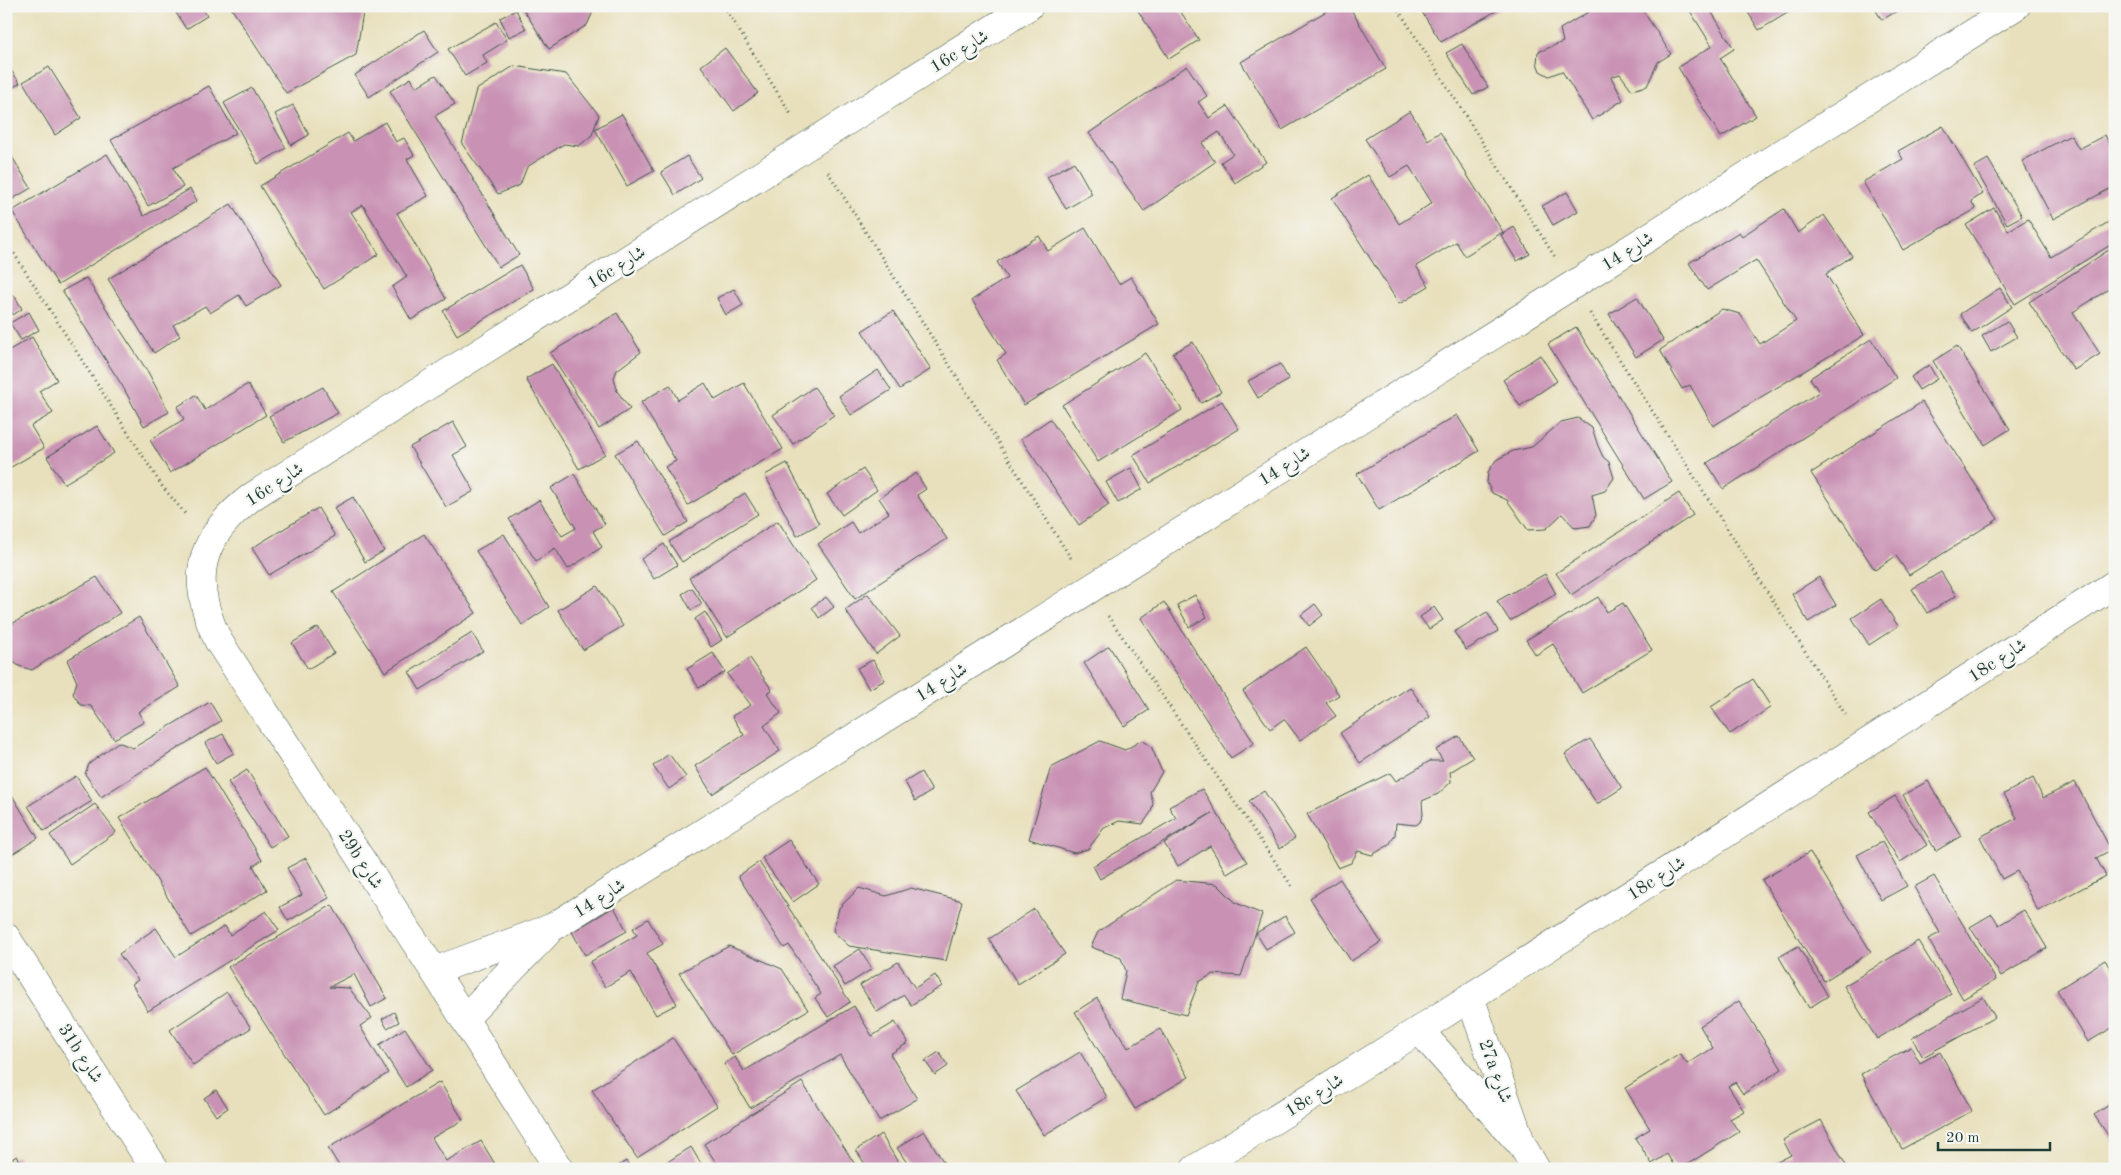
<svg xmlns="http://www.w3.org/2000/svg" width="2121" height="1175" viewBox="0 0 2121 1175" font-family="'Old Standard TT',Amiri,serif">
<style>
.building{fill:#c992b4}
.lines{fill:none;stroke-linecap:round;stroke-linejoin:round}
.street-casing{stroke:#3d5548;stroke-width:29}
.path{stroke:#3d5548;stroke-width:3;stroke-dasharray:1 4;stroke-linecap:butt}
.street{stroke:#fff;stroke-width:28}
.labels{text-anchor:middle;stroke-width:4.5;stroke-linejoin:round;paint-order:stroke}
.street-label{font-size:18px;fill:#1f3d34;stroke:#f6f6f2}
</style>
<rect width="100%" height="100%" fill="#f6f6f2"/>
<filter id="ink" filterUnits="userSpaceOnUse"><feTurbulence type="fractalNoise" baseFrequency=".02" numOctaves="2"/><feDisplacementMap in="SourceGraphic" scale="10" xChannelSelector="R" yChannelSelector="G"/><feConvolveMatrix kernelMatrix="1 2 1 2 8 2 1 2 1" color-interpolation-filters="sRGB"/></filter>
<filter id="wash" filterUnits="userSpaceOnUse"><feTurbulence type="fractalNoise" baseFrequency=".0096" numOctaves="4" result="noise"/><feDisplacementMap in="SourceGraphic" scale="20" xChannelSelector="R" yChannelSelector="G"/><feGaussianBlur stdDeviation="1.12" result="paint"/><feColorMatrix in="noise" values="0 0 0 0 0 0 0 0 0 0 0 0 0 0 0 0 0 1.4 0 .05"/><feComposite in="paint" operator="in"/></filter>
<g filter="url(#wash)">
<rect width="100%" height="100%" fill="#e8e0bc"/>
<g id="blocks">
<!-- building -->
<g class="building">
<path d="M172 6H201L207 16 186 29Z"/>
<path d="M230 6H364L356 55 286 93Z"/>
<path d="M521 6H591L592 14 587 25 549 49Z"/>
<path d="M1135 6H1177L1199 40 1169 59Z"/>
<path d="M1335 6H1349L1386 69 1282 130 1241 62Z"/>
<path d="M1418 6H1505L1441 42Z"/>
<path d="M1598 6H1640L1671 54 1658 62 1647 86 1632 90 1620 74 1611 77 1623 100 1592 120 1562 71 1549 76 1540 71 1537 63 1538 52 1563 42 1560 29Z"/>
<path d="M1687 6H1708L1734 49 1720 58 1756 116 1721 137 1678 67 1712 46Z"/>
<path d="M1744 6H1799L1759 30Z"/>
<path d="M1873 6H1905L1882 20Z"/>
<path d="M516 10 526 29 509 37 500 18Z"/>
<path d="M496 22 507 40 483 55 487 63 465 76 448 49Z"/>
<path d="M424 30 438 52 369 97 355 75Z"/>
<path d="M1462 44 1488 87 1473 95 1446 53Z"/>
<path d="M725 48 758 93 734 111 701 66Z"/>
<path d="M514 66 566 74 599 115 592 135 579 146 564 144 527 167 520 185 498 194 462 144 476 90Z"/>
<path d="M1187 66 1207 96 1198 102 1209 118 1228 106 1266 162 1235 183 1221 162 1233 154 1219 132 1202 143 1215 162 1144 211 1089 133Z"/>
<path d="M49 67 81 118 55 135 23 82Z"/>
<path d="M10 69 20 83 6 92V72Z"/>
<path d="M436 75 455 104 435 116 519 255 499 267 390 91 411 78 416 87Z"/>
<path d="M209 86 236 133 173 168 183 187 148 206 111 140Z"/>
<path d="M252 88 286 148 258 164 224 103Z"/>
<path d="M293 105 309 135 291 145 275 114Z"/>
<path d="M1410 111 1428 140 1440 132 1503 232 1465 256 1456 242 1416 266 1429 286 1399 304 1332 198 1368 175 1399 224 1432 203 1409 166 1390 177 1365 139Z"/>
<path d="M622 114 654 171 627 186 595 129Z"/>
<path d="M385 122 396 142 404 138 414 155 407 159 428 196 397 213 446 299 411 320 392 287 407 277 363 205 351 212 379 254 324 289 260 186 348 133 353 141Z"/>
<path d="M1943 126 1983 194 1971 201 1976 209 1903 250 1863 182 1903 159 1898 151Z"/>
<path d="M2071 135 2079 149 2105 135 2115 154V186L2053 219 2022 161Z"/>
<path d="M6 147 31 188 6 203Z"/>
<path d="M107 154 144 216 190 189 197 201 58 285 12 211Z"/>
<path d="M687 156 701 178 675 195 661 172Z"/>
<path d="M1988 159 2022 216 2007 224 1974 167Z"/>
<path d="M1074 162 1092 194 1066 209 1047 177Z"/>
<path d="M1567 192 1578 211 1553 225 1542 206Z"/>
<path d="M231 204 281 285 246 306 239 295 210 313 205 306 173 325 180 336 154 353 108 279Z"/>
<path d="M1994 208 2008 231 2028 219 2051 257 2115 218V242L2015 304 1966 225Z"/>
<path d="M1784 209 1798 233 1824 215 1852 256 1826 274 1864 335 1713 426 1690 385 1682 389 1660 350 1722 309 1740 314 1760 344 1796 321 1756 260 1707 290 1689 263 1739 232 1742 236Z"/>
<path d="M1514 227 1530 254 1517 261 1501 235Z"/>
<path d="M1085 228 1119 284 1131 277 1159 324 1024 405 997 360 1006 354 972 300 1007 278 997 262 1039 236 1048 251Z"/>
<path d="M2115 246V285L2073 312 2100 354 2074 370 2029 302Z"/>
<path d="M520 265 534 289 457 335 443 311Z"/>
<path d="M86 278 148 372 169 412 144 426 123 387 62 291Z"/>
<path d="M2000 288 2012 307 1972 333 1960 314Z"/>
<path d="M734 289 743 305 726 315 717 298Z"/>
<path d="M14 295 22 309 13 315 6 299Z"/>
<path d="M1637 297 1663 340 1636 357 1609 314Z"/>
<path d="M893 311 931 369 900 389 862 331Z"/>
<path d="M29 312 39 330 21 340 10 323Z"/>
<path d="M617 313 641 352 617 370 614 378 617 391 630 409 599 429 550 353Z"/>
<path d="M2007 321 2017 337 1991 352 1982 336Z"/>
<path d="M1576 327 1672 482 1644 499 1548 344Z"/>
<path d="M32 337 57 380 39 391 53 413 31 426 44 448 6 470V352Z"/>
<path d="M1871 339 1896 378 1723 489 1707 463 1819 392 1810 378Z"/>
<path d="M1193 342 1221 392 1201 403 1173 353Z"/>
<path d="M1957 346 2010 429 1985 445 1933 361Z"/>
<path d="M1145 353 1182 410 1098 462 1062 405Z"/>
<path d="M1540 355 1557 381 1520 406 1503 380Z"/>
<path d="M552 364 605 454 579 469 526 379Z"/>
<path d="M1280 364 1289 380 1258 398 1248 381Z"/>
<path d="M1929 365 1937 379 1919 390 1911 377Z"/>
<path d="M878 370 891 390 851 415 839 396Z"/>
<path d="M705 383 715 400 744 383 783 449 688 505 665 467 676 461 641 402 670 385 678 400Z"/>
<path d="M248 384 266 415 170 473 150 440 184 419 177 407 196 395 205 410Z"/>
<path d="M323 387 338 413 284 442 269 416Z"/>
<path d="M814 387 834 415 793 444 773 415Z"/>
<path d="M1222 401 1239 429 1150 483 1133 455Z"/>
<path d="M1922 402 1998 519 1909 575 1896 556 1875 570 1811 473Z"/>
<path d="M1457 415 1479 451 1379 510 1357 474Z"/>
<path d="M1578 418 1592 428 1598 446 1603 457 1609 462 1614 478 1605 491 1592 495 1596 515 1590 526 1575 528 1562 514 1546 529 1528 530 1507 500 1492 493 1487 483 1488 472 1496 460 1513 451 1532 447 1561 422Z"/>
<path d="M1050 419 1109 505 1079 525 1021 439Z"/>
<path d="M453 422 467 447 453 455 474 491 446 507 410 447Z"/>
<path d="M97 426 114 453 64 484 47 457Z"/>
<path d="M638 441 688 522 665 536 615 454Z"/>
<path d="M787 463 819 524 797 536 765 475Z"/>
<path d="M1131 468 1142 489 1118 503 1106 482Z"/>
<path d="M863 469 877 490 842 515 827 494Z"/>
<path d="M916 473 926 489 917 495 947 539 855 599 818 544 851 522 858 533 889 513 879 498Z"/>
<path d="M574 474 605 524 593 531 602 547 568 569 555 548 536 561 509 519 539 500 562 536 576 528 551 488Z"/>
<path d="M745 493 758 514 682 562 669 542Z"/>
<path d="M1679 493 1693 515 1571 595 1556 573Z"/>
<path d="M353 497 384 551 365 562 334 508Z"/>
<path d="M318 508 335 536 269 575 252 548Z"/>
<path d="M778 521 816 580 727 637 689 578Z"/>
<path d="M424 534 476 613 385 672 333 592Z"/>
<path d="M504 534 549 607 522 625 476 551Z"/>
<path d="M664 544 677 565 654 579 641 559Z"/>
<path d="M1941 572 1956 596 1927 613 1912 589Z"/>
<path d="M1545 574 1556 594 1510 621 1497 601Z"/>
<path d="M97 577 120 613 32 670 19 666 6 657V627Z"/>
<path d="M1819 577 1836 605 1808 622 1792 594Z"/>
<path d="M597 586 623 626 583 650 558 610Z"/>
<path d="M692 588 702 604 691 610 682 594Z"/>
<path d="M868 594 900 636 876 654 845 610Z"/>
<path d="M1195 595 1207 617 1189 627 1177 605Z"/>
<path d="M826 597 834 607 819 618 812 607Z"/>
<path d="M1598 597 1607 612 1623 603 1652 650 1582 693 1553 644 1536 655 1526 640Z"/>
<path d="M1881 599 1898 626 1869 645 1852 618Z"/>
<path d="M1164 602 1254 743 1231 758 1141 618Z"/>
<path d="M1315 604 1323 615 1309 626 1301 615Z"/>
<path d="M1434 607 1443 620 1429 629 1420 617Z"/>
<path d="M705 612 722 640 711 647 695 619Z"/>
<path d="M1487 612 1498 631 1466 650 1454 632Z"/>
<path d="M139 617 180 687 138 712 144 722 114 739 91 706 81 705 73 694 77 682 67 660Z"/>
<path d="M318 627 334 653 308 669 292 643Z"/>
<path d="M472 633 483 651 420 690 409 672Z"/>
<path d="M1109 646 1149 710 1124 726 1084 663Z"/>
<path d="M1306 647 1339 695 1326 703 1336 716 1300 740 1284 719 1270 729 1243 691Z"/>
<path d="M713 653 725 672 699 688 687 669Z"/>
<path d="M750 658 772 690 767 693 781 713 764 726 780 751 712 794 695 766 744 735 732 716 751 705 727 674Z"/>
<path d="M873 660 885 680 869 689 857 668Z"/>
<path d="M1753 679 1771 707 1730 734 1711 707Z"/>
<path d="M1410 687 1430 717 1360 763 1340 733Z"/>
<path d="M210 702 221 721 101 797 85 774 89 764 118 742 133 748Z"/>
<path d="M223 734 234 753 216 763 205 743Z"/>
<path d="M1459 736 1473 758 1450 772 1451 782 1438 794 1422 801 1423 815 1420 822 1416 825 1396 823 1395 835 1389 845 1372 855 1358 851 1351 863 1338 868 1307 814 1390 773 1396 781 1430 761H1443L1436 750Z"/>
<path d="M1590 739 1622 788 1597 804 1565 754Z"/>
<path d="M1142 740 1151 746 1162 772 1150 792 1153 803 1151 812 1143 824 1119 821 1104 828 1088 849 1074 853 1029 839 1051 767 1100 741 1125 750Z"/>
<path d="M669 754 686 777 669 789 653 766Z"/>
<path d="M205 767 262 860 253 866 267 890 191 936 119 818Z"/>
<path d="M247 770 288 836 270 847 228 782Z"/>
<path d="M921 772 932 791 915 801 905 782Z"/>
<path d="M76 776 92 801 44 831 28 806Z"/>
<path d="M2033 778 2043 798 2075 782 2111 850 2096 858 2106 876 2038 911 2017 871 2002 879 1980 837 2017 818 2004 794Z"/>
<path d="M1928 781 1961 836 1936 851 1903 795Z"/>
<path d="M1202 789 1247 862 1227 874 1210 846 1178 866 1164 843 1212 813 1100 879 1093 866 1176 818 1169 807Z"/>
<path d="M1264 791 1295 838 1280 849 1249 801Z"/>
<path d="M1895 796 1927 845 1900 862 1869 812Z"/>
<path d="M13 797 38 838 9 856 6 850V801Z"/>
<path d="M95 804 116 832 70 864 50 835Z"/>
<path d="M789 840 819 884 793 902 762 858Z"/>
<path d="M1882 842 1907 886 1881 900 1857 855Z"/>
<path d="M1810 852 1871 952 1824 981 1762 880Z"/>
<path d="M306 858 329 898 288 921 280 907 302 895 287 868Z"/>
<path d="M759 862 850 1002 828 1017 815 998 821 994 789 945 784 948 738 876Z"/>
<path d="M1934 876 1996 980 1963 999 1928 939 1940 933 1914 887Z"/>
<path d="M1340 879 1381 942 1351 961 1310 898Z"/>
<path d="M1176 880 1217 884 1236 903 1262 914 1241 976 1213 974 1199 982 1186 1015 1120 999 1126 971 1121 958 1091 947 1098 932Z"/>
<path d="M859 888 886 896 911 888 962 901 946 961 849 946 833 931 839 908Z"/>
<path d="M332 905 387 998 371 1007 354 974 329 987 349 988 372 1018 360 1026 388 1073 324 1115 228 967Z"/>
<path d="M614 907 627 931 585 955 572 932Z"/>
<path d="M1034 909 1065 954 1018 984 989 939Z"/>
<path d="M2024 910 2047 948 2001 976 1970 927 1992 914 1999 925Z"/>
<path d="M266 911 279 930 148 1011 132 984 138 980 119 954 156 928 176 957 225 926 230 935Z"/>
<path d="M1285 916 1295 932 1266 949 1256 933Z"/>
<path d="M648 919 663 944 647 953 677 1004 656 1015 631 972 605 987 590 962 637 935 633 928Z"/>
<path d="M1918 941 1951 994 1877 1039 1844 986Z"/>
<path d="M729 946 782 969 808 1010 732 1055 679 973Z"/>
<path d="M1798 946 1828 996 1809 1008 1779 957Z"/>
<path d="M860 949 872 969 845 986 833 966Z"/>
<path d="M2105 960 2115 976V1026L2088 1042 2057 990Z"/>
<path d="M898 962 915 988 935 975 942 986 911 1005 904 995 877 1012 860 985Z"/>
<path d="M227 992 251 1028 193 1065 170 1030Z"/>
<path d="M1983 997 1995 1017 1923 1057 1912 1038Z"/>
<path d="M1097 998 1128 1048 1160 1029 1189 1077 1135 1109 1075 1012Z"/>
<path d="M1739 1001 1782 1069 1743 1094 1735 1082 1728 1086 1744 1111 1730 1119 1739 1132 1680 1169H1676L1667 1154 1652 1164 1635 1138 1650 1129 1625 1088 1680 1054 1687 1064 1713 1048 1700 1026Z"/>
<path d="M854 1006 872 1036 895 1022 908 1043 890 1054 917 1099 879 1121 840 1055 750 1108 724 1064 735 1057 744 1071Z"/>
<path d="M394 1012 399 1022 387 1028 382 1019Z"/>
<path d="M405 1028 432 1070 406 1087 379 1045Z"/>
<path d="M673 1038 717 1106 637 1158 592 1090Z"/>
<path d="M1911 1047 1920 1063 1940 1052 1972 1111 1902 1149 1861 1074Z"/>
<path d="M939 1052 948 1066 935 1075 925 1061Z"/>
<path d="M1080 1052 1107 1097 1044 1135 1016 1091Z"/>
<path d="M440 1082 463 1120 432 1138 446 1161 481 1141 498 1169H341L328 1148Z"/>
<path d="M802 1082 858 1169H720L704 1144Z"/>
<path d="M216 1090 228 1108 216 1116 204 1098Z"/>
<path d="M2115 1101V1145L2094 1115Z"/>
<path d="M1821 1120 1848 1169H1764L1791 1155 1783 1140Z"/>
<path d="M924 1131 948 1169H911L897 1148Z"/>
<path d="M881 1134 902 1169H868L856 1150Z"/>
<path d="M691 1147 704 1169H656Z"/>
<path d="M17 1156 25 1169H6V1162Z"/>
<path d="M626 1161 631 1169H613Z"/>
</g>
</g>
</g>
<g filter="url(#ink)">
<use href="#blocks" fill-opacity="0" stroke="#3d5548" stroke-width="1"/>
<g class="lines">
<defs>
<g id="street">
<path d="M6 937 155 1169"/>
<path d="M434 971 553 927 2016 6"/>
<path d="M1470 997 1522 1145 1536 1169"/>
<path d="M464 1019 547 933"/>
<path d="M1419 1030 1516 1139"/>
<path d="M559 1169 434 971 219 642C188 580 198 537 253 496L1029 6"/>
<path d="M1195 1169 1419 1030 2115 584"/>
</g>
</defs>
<!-- street casing -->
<use href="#street" class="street-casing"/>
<!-- path -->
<g class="path">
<path d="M724 6 792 116"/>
<path d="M1396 6 1555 257"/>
<path d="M828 172 1072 560"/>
<path d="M6 241 162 486 187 516"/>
<path d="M1590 313 1847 717"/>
<path d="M1108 616 1293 888"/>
</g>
<!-- street -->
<use href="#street" class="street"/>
</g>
</g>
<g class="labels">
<!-- street labels -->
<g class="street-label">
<text transform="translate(959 51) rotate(-32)" y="6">16c شارع</text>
<text transform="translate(1627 251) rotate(-32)" y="6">شارع 14</text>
<text transform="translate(616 267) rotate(-32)" y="6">16c شارع</text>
<text transform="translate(1284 466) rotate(-32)" y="6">شارع 14</text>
<text transform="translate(274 484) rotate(-33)" y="6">16c شارع</text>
<text transform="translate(1997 660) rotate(-33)" y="6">18c شارع</text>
<text transform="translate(941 682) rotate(-32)" y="6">شارع 14</text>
<text transform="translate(361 859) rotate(57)" y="6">29b شارع</text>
<text transform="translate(1656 878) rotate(-33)" y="6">18c شارع</text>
<text transform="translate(599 898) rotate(-32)" y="6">شارع 14</text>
<text transform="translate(81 1053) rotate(57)" y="6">31b شارع</text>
<text transform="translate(1496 1071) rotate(70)" y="6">27a شارع</text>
<text transform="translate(1314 1095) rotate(-32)" y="6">18c شارع</text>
</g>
</g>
<!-- margin -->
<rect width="2121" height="1175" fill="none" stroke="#f6f6f2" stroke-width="25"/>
<!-- scale -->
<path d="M1938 1142v8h112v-8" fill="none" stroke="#1f3d34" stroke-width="2.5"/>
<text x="1946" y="1142" font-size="15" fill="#1f3d34" stroke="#f6f6f2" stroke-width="4" paint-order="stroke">20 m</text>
</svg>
